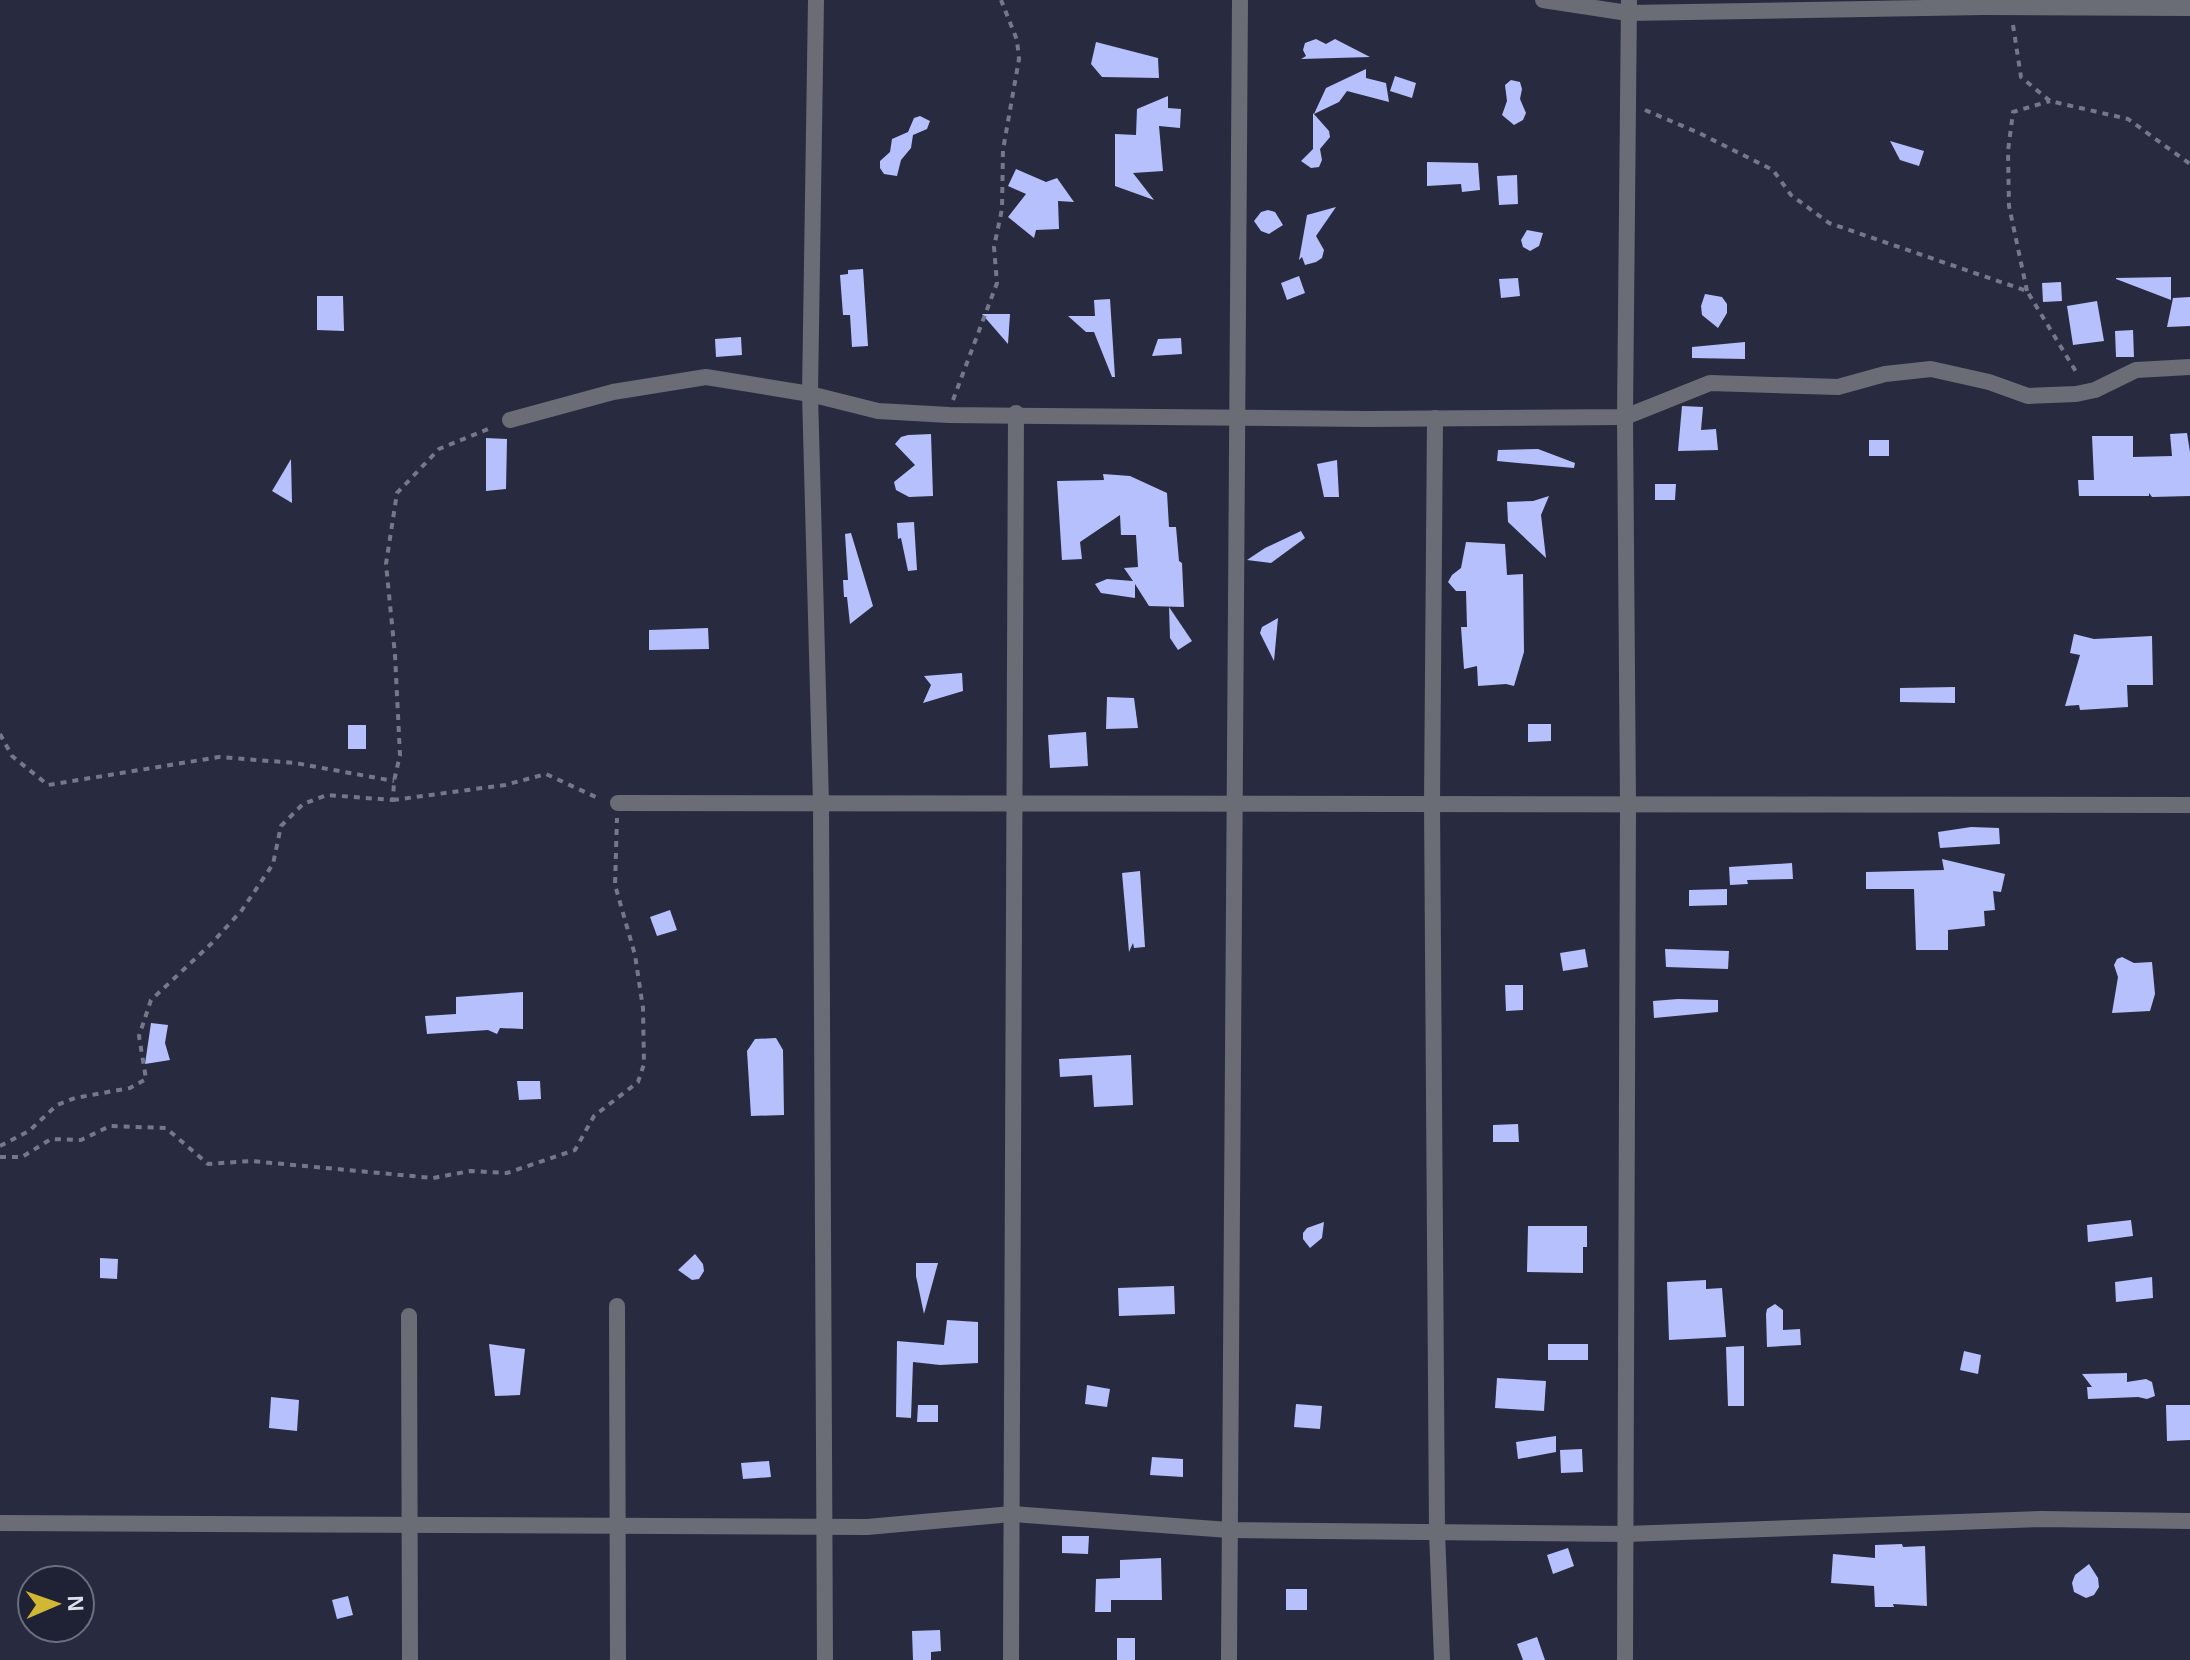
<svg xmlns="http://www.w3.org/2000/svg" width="2190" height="1660" viewBox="0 0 2190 1660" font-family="Helvetica,sans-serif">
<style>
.building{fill:#b5c0fd}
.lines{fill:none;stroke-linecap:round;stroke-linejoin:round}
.path{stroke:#757889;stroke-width:4;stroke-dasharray:6 6;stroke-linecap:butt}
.street{stroke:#6a6c76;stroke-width:16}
</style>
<rect width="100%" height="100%" fill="#282b3f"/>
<!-- building -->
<g class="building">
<path d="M1316 39 1326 44 1335 39 1370 57 1301 59 1306 56 1303 50 1305 43Z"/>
<path d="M1096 42 1158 58 1159 78 1102 77 1091 64Z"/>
<path d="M1366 69V78L1386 83 1389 102 1347 91 1339 102 1314 114 1326 88Z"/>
<path d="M1395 76 1416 83 1412 98 1390 91Z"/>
<path d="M1511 80 1520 82 1522 89 1520 99 1526 113 1523 120 1514 125 1502 115 1507 101 1505 85Z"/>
<path d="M1168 96V108L1181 109 1180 128 1159 126 1163 171 1133 173 1154 200 1115 186V134L1136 135 1137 109Z"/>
<path d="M1313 113 1329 131 1330 137 1320 149 1322 160 1319 167 1311 168 1301 161 1313 149Z"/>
<path d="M920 116 930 121 927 129 913 135 911 148 901 160 897 176 884 174 880 168V161L890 152 892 139 908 132 914 118Z"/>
<path d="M1890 141 1924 151 1919 166 1900 160Z"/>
<path d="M1427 162 1478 163 1480 190 1462 192 1461 184 1427 186Z"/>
<path d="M1016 169 1046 182 1057 178 1074 202 1058 201 1059 229 1036 230 1034 238 1008 217 1026 194 1008 186Z"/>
<path d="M1517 175 1518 204 1499 205 1497 176Z"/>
<path d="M1336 207 1316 236 1324 250 1322 258 1316 262 1305 265 1302 257 1299 260 1307 215Z"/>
<path d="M1268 210 1275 212 1283 225 1269 234 1261 231 1254 221 1261 212Z"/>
<path d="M1527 230 1543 233 1539 246 1530 251 1523 247 1521 240Z"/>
<path d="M863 269 868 346 852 347 850 315H843L840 275 848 274V270Z"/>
<path d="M1299 276 1305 293 1287 300 1281 283Z"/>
<path d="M2171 277V300L2116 279V278Z"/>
<path d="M1518 278 1520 296 1501 298 1499 279Z"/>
<path d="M2061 282 2062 301 2043 302 2042 283Z"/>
<path d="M1705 294 1722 297 1727 304V313L1718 328 1702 315 1701 306Z"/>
<path d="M317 296H343L344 331 317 330Z"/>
<path d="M2190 297V326L2167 327 2173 298Z"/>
<path d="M1110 299 1115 377H1112L1094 332H1086L1068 316H1095L1094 300Z"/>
<path d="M2097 301 2104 341 2073 345 2067 306Z"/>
<path d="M982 314H1010L1008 344Z"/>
<path d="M2133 330 2134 357H2116L2115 331Z"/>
<path d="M741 337 742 355 716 357 715 339Z"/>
<path d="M1181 338 1182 354 1152 356 1158 339Z"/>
<path d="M1745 342V359L1692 358V347Z"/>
<path d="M1682 406 1703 407 1701 430 1716 429 1718 450 1678 451Z"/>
<path d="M2187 433 2190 452V496L2152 497 2149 493V496H2079L2078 480H2094L2092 436H2133V457L2172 456 2170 434Z"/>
<path d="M931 434 933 496 909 497 896 490 894 482 915 465 895 444 901 437 908 435Z"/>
<path d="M486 438 507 439 506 489 486 491Z"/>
<rect x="1869" y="440" width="20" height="16"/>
<path d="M1538 449 1575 463 1574 468 1497 461 1498 450Z"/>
<path d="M291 459 292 503 272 491Z"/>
<path d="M1337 460 1339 497H1324L1317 464Z"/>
<path d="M1103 474 1130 476 1167 493 1169 527H1176L1179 561 1182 563 1184 607 1149 606 1135 584V598L1101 593 1095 584 1107 579 1133 581 1124 568 1138 567 1136 535H1121L1120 515 1080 542 1082 559 1062 560 1057 481 1104 480Z"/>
<path d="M1655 484H1676L1675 500H1655Z"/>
<path d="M1549 496 1541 515 1546 558 1508 522 1507 502 1533 501Z"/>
<path d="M914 522 917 570 908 571 901 538 898 539 897 523Z"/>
<path d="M1301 531 1305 538 1271 563 1247 560 1265 548Z"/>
<path d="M851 533 873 606 850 624 847 597H844L843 580H848L845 534Z"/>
<path d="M1466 542 1505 544 1507 575 1523 574 1524 652 1514 686 1506 684 1478 686 1477 666 1464 669 1461 627H1467L1466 591H1456L1448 582 1452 575 1461 568Z"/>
<path d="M1169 607 1192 641 1178 650 1170 638Z"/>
<path d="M1278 618 1274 661 1260 633 1262 627Z"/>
<path d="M708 628 709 649 649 650V630Z"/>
<path d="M2074 634 2094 639 2152 636 2153 685H2127L2128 707 2080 710 2079 705 2065 706 2080 655 2070 653Z"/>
<path d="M962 673 963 691 923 703 931 685 924 676Z"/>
<path d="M1955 687V703L1900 702V688Z"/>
<path d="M1107 697 1134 698 1138 728 1106 729Z"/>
<path d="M1528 724H1551V741L1528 742Z"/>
<rect x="348" y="725" width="18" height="24"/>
<path d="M1086 732 1088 766 1050 768 1048 735Z"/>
<path d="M1971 827 1999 828 2000 844 1940 848 1938 832Z"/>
<path d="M1942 859 2005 874 2001 892 1993 891 1995 910 1984 911 1985 926 1948 930V950H1916L1914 889H1866V872L1944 870Z"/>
<path d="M1792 863 1793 879 1747 880 1748 884 1730 885 1729 867Z"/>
<path d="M1140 871 1145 947 1134 948 1133 943 1129 952 1122 873Z"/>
<path d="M1727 889V905L1689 906V890Z"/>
<path d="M670 910 677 930 657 936 650 917Z"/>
<path d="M1585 949 1588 967 1563 971 1560 953Z"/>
<path d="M1665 949 1729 951 1728 969 1666 967Z"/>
<path d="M2122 957 2134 963 2152 962 2155 994 2150 1011 2112 1013 2118 977 2114 965 2117 959Z"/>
<path d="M1505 985H1523V1010L1506 1011Z"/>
<path d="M523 992V1029L500 1028 497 1034 488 1030 427 1034 425 1016 456 1014V997Z"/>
<path d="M1678 999 1718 1000V1012L1654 1018 1653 1001Z"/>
<path d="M151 1023 168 1025 165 1043 170 1060 145 1064Z"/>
<path d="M776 1038 783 1050 784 1115 751 1116 747 1051 755 1039Z"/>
<path d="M1131 1055 1133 1105 1094 1107 1092 1075 1060 1077 1059 1059Z"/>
<path d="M517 1081H540L541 1099 519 1100Z"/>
<path d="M1518 1124 1519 1142H1493V1125Z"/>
<path d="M2131 1220 2133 1236 2088 1242 2087 1225Z"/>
<path d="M1324 1222 1322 1238 1310 1248 1303 1239V1233L1307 1228Z"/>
<path d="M1528 1226H1587V1247H1583V1273L1527 1272Z"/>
<path d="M695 1254 703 1264 704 1271 699 1279 692 1280 678 1270Z"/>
<path d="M100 1258 118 1259 117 1279 100 1278Z"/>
<path d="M916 1263H938L924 1314 916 1276Z"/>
<path d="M2152 1277 2153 1298 2116 1302 2115 1282Z"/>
<path d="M1706 1280V1289L1722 1288 1726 1337 1669 1340 1667 1282Z"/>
<path d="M1174 1286 1175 1314 1119 1316 1118 1288Z"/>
<path d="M1775 1304 1783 1310V1330L1800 1329 1801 1345 1767 1347 1766 1314 1767 1309Z"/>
<path d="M947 1320 978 1322V1363L940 1365 913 1362 911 1418 896 1417 897 1341 944 1345Z"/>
<path d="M489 1344 525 1349 520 1395 495 1396Z"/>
<rect x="1548" y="1344" width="40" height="16"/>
<path d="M1744 1346V1406H1728L1726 1347Z"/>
<path d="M1964 1351 1981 1355 1978 1374 1960 1370Z"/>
<path d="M2127 1373V1382L2146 1379 2152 1382 2155 1396 2147 1399 2138 1397 2088 1399 2087 1387H2092L2082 1374Z"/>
<path d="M1497 1378 1546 1381 1544 1411 1495 1408Z"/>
<path d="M1087 1385 1110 1389 1107 1407 1085 1404Z"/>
<path d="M271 1397 299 1400 297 1431 269 1428Z"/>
<path d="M1296 1404 1322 1406 1320 1429 1294 1427Z"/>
<path d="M918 1405H938V1422H917Z"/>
<path d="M2166 1405H2190V1440L2167 1441Z"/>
<path d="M1556 1436V1452L1518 1459 1516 1442Z"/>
<path d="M1582 1449 1583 1472 1561 1473 1560 1450Z"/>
<path d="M1152 1457 1183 1459V1477L1150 1475Z"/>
<path d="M769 1461 771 1477 743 1479 741 1463Z"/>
<path d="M1062 1536H1089L1088 1554 1062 1553Z"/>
<path d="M1902 1544 1903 1547 1925 1546 1927 1606 1893 1604 1894 1607H1875L1874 1586 1831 1583 1833 1554 1875 1558V1545Z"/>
<path d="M1568 1548 1574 1566 1553 1574 1547 1555Z"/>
<path d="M1161 1558 1162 1600H1111V1612H1095L1096 1579 1120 1578V1560Z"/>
<path d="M2089 1564 2098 1578 2099 1587 2094 1595 2086 1598 2074 1592 2072 1583 2075 1575Z"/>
<rect x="1286" y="1589" width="21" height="21"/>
<path d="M348 1596 353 1615 337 1619 332 1600Z"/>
<path d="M940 1630 941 1651 931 1652V1660H913L912 1631Z"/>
<path d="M1537 1637 1545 1660H1523L1517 1644Z"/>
<rect x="1117" y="1638" width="18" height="22"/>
</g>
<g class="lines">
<!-- path -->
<g class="path">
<path d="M2013 25 2021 77 2050 101 2128 119 2190 164"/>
<path d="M1645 110 1699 133 1773 170 1791 195 1829 223 2027 291 2078 375"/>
<path d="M2027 291 2009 206 2008 151 2013 112 2050 101"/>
<path d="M953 400 997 283 994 247 1002 209 1003 150 1019 59 1017 40 1001 0"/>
<path d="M0 734 12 756 48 785 219 757 295 763 394 781"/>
<path d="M393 800 505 785 546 774 600 799"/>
<path d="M0 1146 29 1131 57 1105 75 1098 130 1088 146 1079 139 1036 151 1000 211 944 242 910 273 864 281 826 303 804 327 795 393 800 394 781 400 755 395 655 386 564 397 493 439 449 493 427"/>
<path d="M0 1157H22L51 1139 81 1140 110 1126 166 1128 208 1164 251 1161 433 1178 470 1171 507 1173 575 1150 594 1116 638 1082 644 1064 643 1008 635 955 615 885 617 818"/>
</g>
<!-- street -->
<g class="street">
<path d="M816 0 810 394 821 803 825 1660"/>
<path d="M1543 0 1628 13 1983 7 2190 8"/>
<path d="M1435 418 1432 804 1437 1532 1442 1660"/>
<path d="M510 420 613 392 706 377 810 394 878 411 949 415 1368 419 1625 417 1710 383 1838 387 1885 374 1931 369 1989 382 2028 396 2076 394 2095 390 2136 370 2190 367"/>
<path d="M618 803 2190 805"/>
<path d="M617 1306 618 1660"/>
<path d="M409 1316 410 1660"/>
<path d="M0 1523 867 1527 1012 1514 1229 1530 1626 1534 2041 1519 2190 1521"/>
<path d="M1011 1660 1016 413"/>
<path d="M1229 1660 1240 0"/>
<path d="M1625 1660 1628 804 1625 417 1629 0"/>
</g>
</g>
<!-- north arrow -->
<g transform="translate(56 1604) rotate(88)"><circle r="38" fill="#1f2234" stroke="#6b6e7e" stroke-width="2"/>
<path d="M0-6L14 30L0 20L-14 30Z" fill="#d2b735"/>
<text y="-12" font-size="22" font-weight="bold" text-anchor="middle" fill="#dddfec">N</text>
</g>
</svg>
